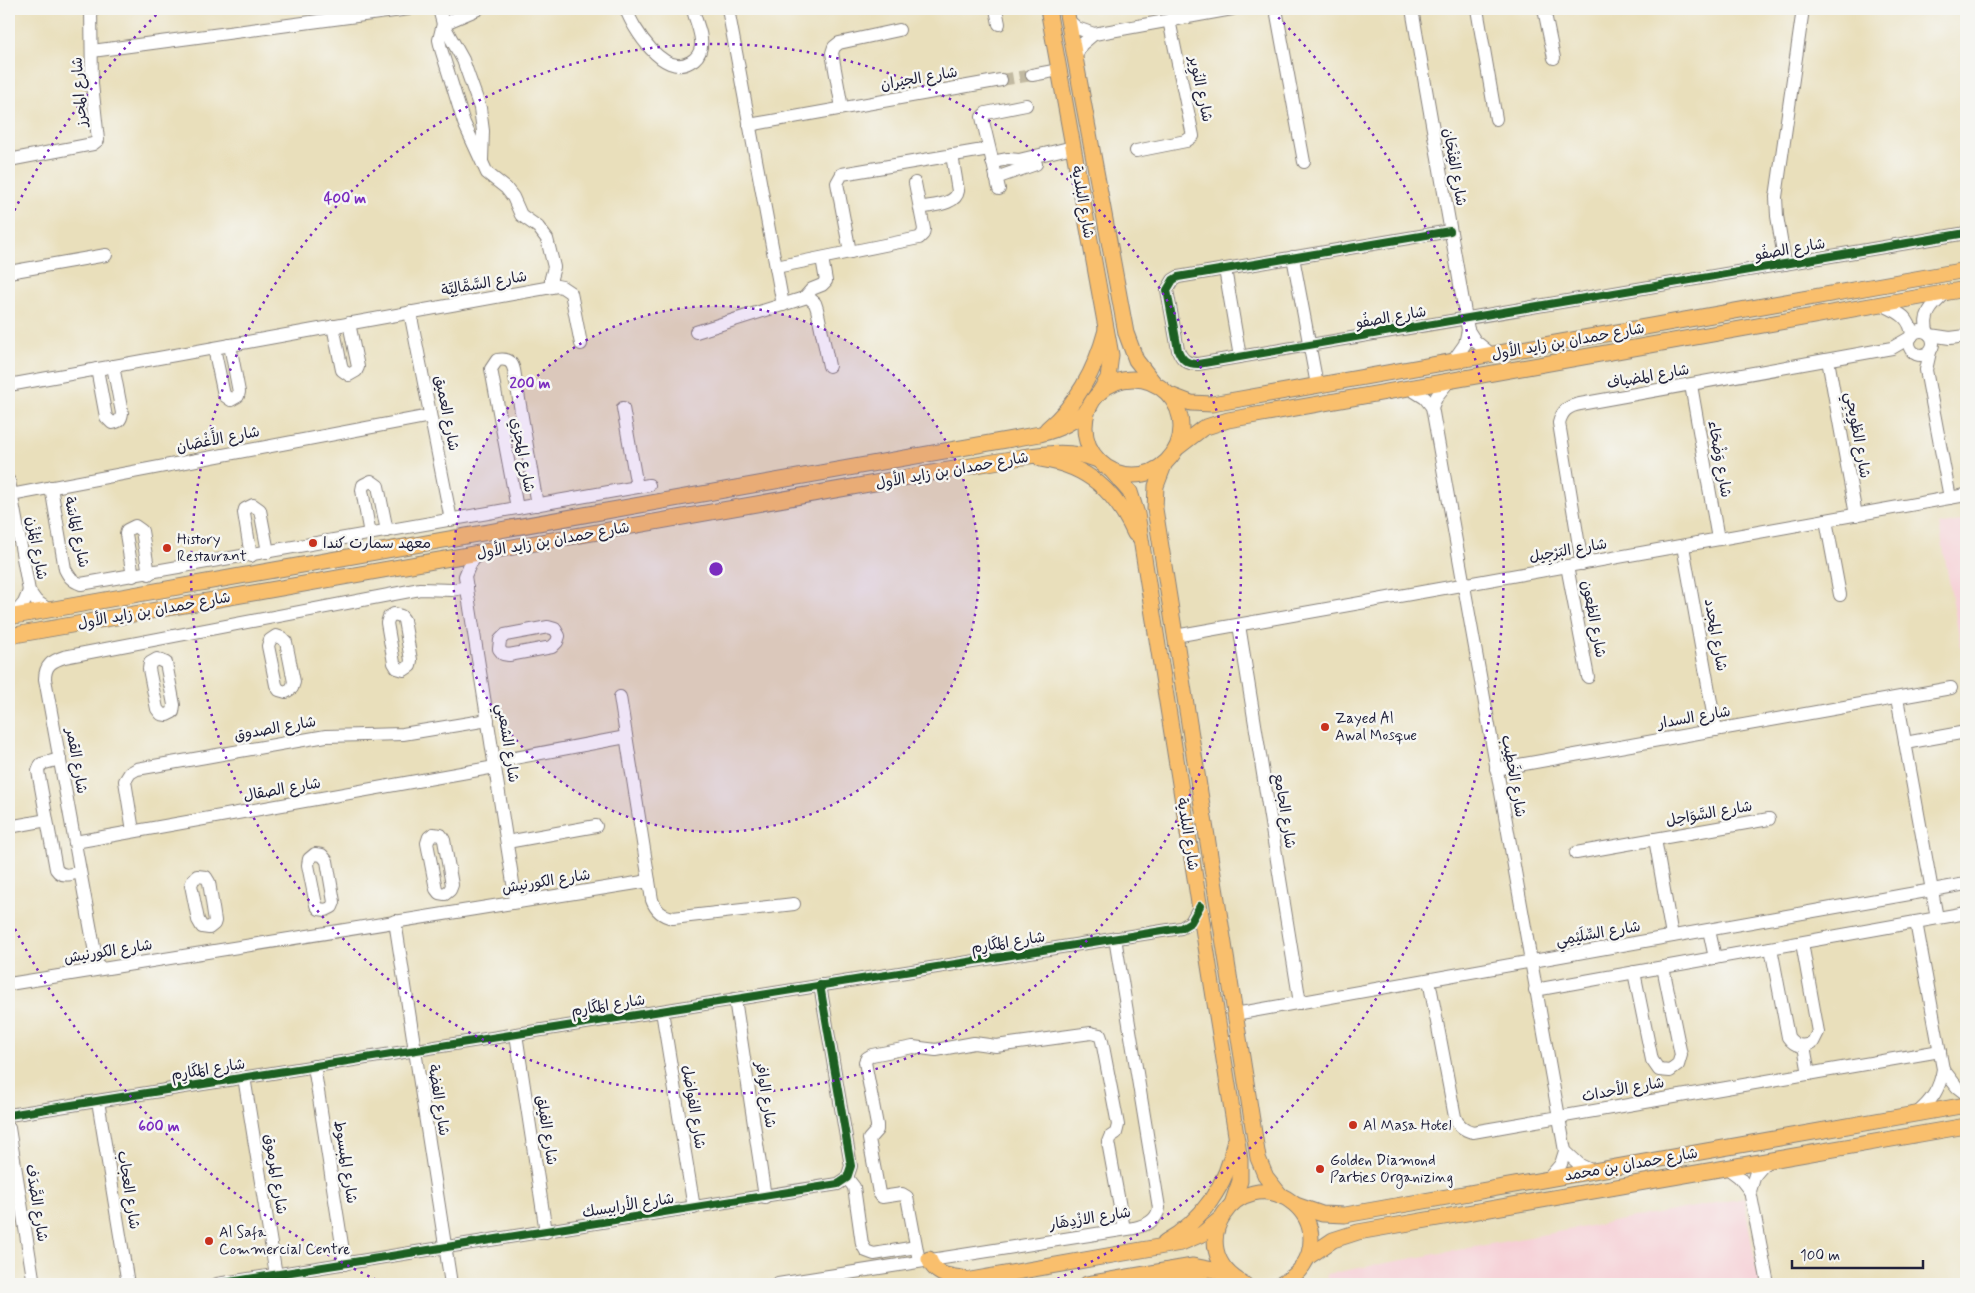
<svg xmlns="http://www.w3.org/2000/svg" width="1975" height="1293" viewBox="0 0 1975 1293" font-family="Mynerve,'Playpen Sans Arabic',sans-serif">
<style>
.built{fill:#f6cfd6}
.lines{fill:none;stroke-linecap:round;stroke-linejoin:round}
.minor-tunnel{stroke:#c1b9a1;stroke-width:12;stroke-dasharray:12 6;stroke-linecap:butt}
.minor-casing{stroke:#86807b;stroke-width:14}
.major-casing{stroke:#86807b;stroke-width:17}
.minor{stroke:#fff;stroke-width:12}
.major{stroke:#f9bf6d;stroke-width:15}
.cycleway-casing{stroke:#f6f6f2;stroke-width:11}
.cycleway{stroke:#1b5e20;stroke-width:8}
.ring{fill:none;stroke:#7b2cbf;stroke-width:2.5;stroke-dasharray:2.5 5}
.poi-dot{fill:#c8321e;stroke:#f6f6f2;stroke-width:2}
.labels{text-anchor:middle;stroke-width:5;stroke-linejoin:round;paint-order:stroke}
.street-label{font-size:15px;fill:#22223b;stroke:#f6f6f2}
.poi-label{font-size:15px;fill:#22223b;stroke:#f6f6f2;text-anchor:start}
.centre{fill:#7b2cbf;stroke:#f6f6f2;stroke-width:2.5}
.ring-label{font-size:15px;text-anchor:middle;font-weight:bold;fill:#7b2cbf;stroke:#f6f6f2;stroke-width:5;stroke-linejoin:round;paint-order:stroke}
</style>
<rect width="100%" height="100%" fill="#f6f6f2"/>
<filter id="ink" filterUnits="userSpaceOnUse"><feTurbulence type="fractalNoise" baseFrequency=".02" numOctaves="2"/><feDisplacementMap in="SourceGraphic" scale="10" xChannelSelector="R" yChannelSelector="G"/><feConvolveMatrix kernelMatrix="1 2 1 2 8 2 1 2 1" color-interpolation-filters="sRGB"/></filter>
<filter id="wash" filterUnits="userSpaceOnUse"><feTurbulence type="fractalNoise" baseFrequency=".0096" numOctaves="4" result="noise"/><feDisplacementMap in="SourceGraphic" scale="20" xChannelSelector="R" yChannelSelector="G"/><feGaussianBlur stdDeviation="1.12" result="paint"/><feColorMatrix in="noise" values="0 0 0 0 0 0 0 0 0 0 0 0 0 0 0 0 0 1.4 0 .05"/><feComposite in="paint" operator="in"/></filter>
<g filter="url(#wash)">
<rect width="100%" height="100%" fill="#e9dfbb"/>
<!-- built -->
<g class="built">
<path d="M1966 520V675L1939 525Z"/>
<path d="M1744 1198 1759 1284H1328L1326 1274Z"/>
</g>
</g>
<g filter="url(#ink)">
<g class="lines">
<!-- minor-tunnel -->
<path class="minor-tunnel" d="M1001 80 1032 75"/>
<defs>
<g id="minor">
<path d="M439 9 443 24 463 60 480 108 483 131 482 160"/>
<path d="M626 9C633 29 664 78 690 62 696 59 700 53 701 47 703 34 695 21 693 9"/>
<path d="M728 9 783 305"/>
<path d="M996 9 999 24"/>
<path d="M1276 9 1304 162"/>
<path d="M1412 9 1468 330 1465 344 1453 361"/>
<path d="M1477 9 1496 119"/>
<path d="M1544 9 1554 58"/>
<path d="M1068 20 1077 28 1094 34 1232 9"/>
<path d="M443 24 439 40 441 49 464 123 487 173 506 188 513 197 521 215 538 227 547 239 554 267 551 278V287"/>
<path d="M443 24 478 9"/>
<path d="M92 51 409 9"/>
<path d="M1076 56 1081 45 1094 34"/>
<path d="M1032 75 1059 70"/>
<path d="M842 108 832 53 834 47 839 43 899 30"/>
<path d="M749 125 1001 80"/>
<path d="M1136 151 1186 141 1193 136 1169 20"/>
<path d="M9 160 93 144 98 140 92 84 91 9"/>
<path d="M992 162 1008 159 1019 160 1073 147"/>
<path d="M996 178 1036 164"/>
<path d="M999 189 982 117 986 113 1026 105"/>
<path d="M920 208C932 205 956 205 958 191L952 155"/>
<path d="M1450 231 1178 277 1173 280 1167 290 1178 350C1182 360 1187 364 1198 364L1966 233"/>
<path d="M850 252 837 183 842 174 989 149"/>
<path d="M1293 257 1317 385"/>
<path d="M1785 264 1777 216 1776 197 1803 9"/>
<path d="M776 267 919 238 923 234 924 229 915 183"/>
<path d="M1225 269 1240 357"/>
<path d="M9 272 106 255"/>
<path d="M807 296 815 303 817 309 829 366"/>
<path d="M1883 305C1898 312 1911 317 1912 336"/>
<path d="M410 312 451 520"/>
<path d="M333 326 342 370 349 375 356 371 358 367 349 323"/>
<path d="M1468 330 1475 341 1491 354"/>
<circle cx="1921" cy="343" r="12"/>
<path d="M696 332 804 298 812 289 822 285 826 281 822 258"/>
<path d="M1928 333C1921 314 1934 304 1947 292"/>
<path d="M1930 335 1950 338 1966 336"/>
<path d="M214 348 224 395 231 400 238 396 239 392 230 345"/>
<path d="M1930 352 1926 370 1950 498"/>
<path d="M1828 360 1856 515"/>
<path d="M97 369 106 417 112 423C119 422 121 420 122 413L113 366"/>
<path d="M9 385 557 286 562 287 571 293 581 344"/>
<path d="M1691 385 1718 539"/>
<path d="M1409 388 1425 398 1432 407 1565 1151 1561 1164 1548 1179"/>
<path d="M1432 407 1437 396 1449 381"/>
<path d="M623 408 637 487"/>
<path d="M9 481 29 591 36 601 49 610"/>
<path d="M51 487 65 569C69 577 72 581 81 584L649 485"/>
<path d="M11 495 430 416"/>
<path d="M517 508 491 369 497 360C507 358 512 361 514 370L537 505"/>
<path d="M1826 520 1840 595"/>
<path d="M370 534 362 490 363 485 371 481 378 486 387 531"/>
<path d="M1683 546 1716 730"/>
<path d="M479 553 470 564 465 576 516 902"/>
<path d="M251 556 244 513 245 509 253 505 260 510 268 552"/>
<path d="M1582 564 1559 423C1562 411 1568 406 1580 404L1892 348 1911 337"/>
<path d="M1567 566 1588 677"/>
<path d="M133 576 126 534 127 530 135 526 142 531 149 574"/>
<path d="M394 614 401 616 404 620 411 660 410 666 404 670 397 668 394 663 387 623 389 617Z"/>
<path d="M13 616 24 603 29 591"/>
<path d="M1239 625 1300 1003"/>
<path d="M548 627 555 629 559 636 557 642 552 647 509 655 503 654 499 649 500 640 505 635Z"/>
<path d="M276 636 282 638 286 642 294 682 292 688 286 692 279 690 276 685 268 646 270 640Z"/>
<path d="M1175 636 1966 495"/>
<path d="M157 659 166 663 174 705 173 712 167 715 161 714 157 709 149 669 150 663Z"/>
<path d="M620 697 652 900C656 911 662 916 673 918L794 904"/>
<path d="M1897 698 1937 918"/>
<path d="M1905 743 1966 732"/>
<path d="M60 759 41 764 38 771 56 869C62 878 71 874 80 872"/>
<path d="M494 762 626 737"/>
<path d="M1496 769 1951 688"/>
<path d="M9 827 47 820"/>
<path d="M133 831 125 781 130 773 137 769 326 736 403 734 488 720"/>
<path d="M433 834 441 835 444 840 452 885 450 890 445 894 439 893 436 889 427 843 429 837Z"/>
<path d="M1655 839 1672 936"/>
<path d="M75 842 495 767"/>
<path d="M507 842 596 826"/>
<path d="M1576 853 1769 819"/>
<path d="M315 854 322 855 327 861 334 902 332 907 326 910 319 909 316 905 308 865 309 859Z"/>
<path d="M197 876 206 877 209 882 215 921 214 924 209 928 202 927 198 920 191 885 193 880Z"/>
<path d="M395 921 451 1284"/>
<path d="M1709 930 1715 958"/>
<path d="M1771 948 1788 1037C1795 1047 1804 1048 1813 1042L1818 1032 1802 943"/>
<path d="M98 969 45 679C45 665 52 661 64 657L420 589 452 590 467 587"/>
<path d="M1634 972 1652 1060 1659 1070 1670 1071 1678 1065 1681 1055 1663 967"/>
<path d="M1429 980 1455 1117C1458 1126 1464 1130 1473 1132L1940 1051"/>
<path d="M9 984 649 881"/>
<path d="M1535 990 1966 913"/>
<path d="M735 999 765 1197"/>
<path d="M662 1011 694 1208"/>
<path d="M1235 1014 1966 884"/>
<path d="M516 1034 546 1232"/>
<path d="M1804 1046 1809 1074"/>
<path d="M314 1066 345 1264"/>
<path d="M1943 1069 1957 1087 1966 1094"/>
<path d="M244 1077 276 1275"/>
<path d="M98 1101 128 1284"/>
<path d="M1916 1114C1931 1102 1940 1089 1943 1069L1916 922"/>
<path d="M9 1115 1181 928 1191 922 1200 906"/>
<path d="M9 1128 34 1284"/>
<path d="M1565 1151 1580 1165 1593 1171"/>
<path d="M1767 1161 1755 1175 1750 1191 1768 1284"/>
<path d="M1727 1168 1739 1177 1750 1191"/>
<path d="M847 1178 854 1187 862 1244 866 1251 874 1254 916 1247"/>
<path d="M919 1261 907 1197 902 1194 882 1197 879 1193 869 1139 877 1130V1125L865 1062 867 1058 872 1055 913 1047 936 1050 974 1043 996 1046 1091 1033 1100 1035 1102 1041 1118 1125 1116 1133 1110 1137 1108 1142 1124 1229"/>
<path d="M217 1284 838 1184 847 1178 851 1166 820 985"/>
<path d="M778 1284 1134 1228C1146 1225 1157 1221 1159 1208L1115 938"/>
</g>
<g id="major">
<path d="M1048 9 1111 355 1108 378 1099 393"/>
<path d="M1066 9 1126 333 1136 360 1154 383"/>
<circle cx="1133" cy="427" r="48"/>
<path d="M1170 395 1191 403 1212 404 1966 270"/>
<path d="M1047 429C1077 404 1096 368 1106 330"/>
<path d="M1177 448 1203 428 1228 420 1966 289"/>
<path d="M1041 459C1088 466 1116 492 1135 534"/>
<path d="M1164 465 1156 486 1155 509 1258 1158 1266 1177 1281 1196"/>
<path d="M1111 470 1130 492 1137 514 1240 1160V1181L1232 1204"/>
<path d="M9 617 1040 434C1060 429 1074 422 1089 408"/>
<path d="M9 636 1022 457C1049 453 1072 450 1098 460"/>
<path d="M1296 1205 1322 1214 1345 1215 1966 1105"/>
<path d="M1165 1242C1201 1222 1228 1184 1234 1143"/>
<path d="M1308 1257 1333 1240 1358 1232 1966 1126"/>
<path d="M929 1259C935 1275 947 1276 962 1278"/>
<path d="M1171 1274 1185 1276 1207 1284"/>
<path d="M948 1284 1181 1243 1202 1234 1220 1219"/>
<path d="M1087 1284 1193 1266 1214 1270 1232 1277"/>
<path d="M1244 1284C1178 1249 1239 1161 1293 1203 1304 1212 1311 1225 1311 1239 1311 1260 1299 1275 1281 1284"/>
</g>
</defs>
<!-- minor casing -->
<use href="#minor" class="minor-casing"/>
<!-- major casing -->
<use href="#major" class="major-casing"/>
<!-- minor -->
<use href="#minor" class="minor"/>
<!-- major -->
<use href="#major" class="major"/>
<defs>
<g id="cycleway">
<path d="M1450 231 1178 277 1173 280 1167 290 1178 350C1182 360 1187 364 1198 364L1966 233"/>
<path d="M9 1115 1181 928 1191 922 1200 906"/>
<path d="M217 1284 838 1184 847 1178 851 1166 820 985"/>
</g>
</defs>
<!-- cycleway casing -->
<use href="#cycleway" class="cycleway-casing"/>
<!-- cycleway -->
<use href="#cycleway" class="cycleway"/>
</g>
</g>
<!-- distance rings -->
<circle cx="716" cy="569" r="263" fill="#7b2cbf" fill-opacity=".12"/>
<g class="ring">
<circle cx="716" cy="569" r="263"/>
<circle cx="716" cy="569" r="525"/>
<path d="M383 1283A788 788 0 0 1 11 921M11 217A788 788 0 0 1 159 12M1273 12A788 788 0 0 1 1049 1283"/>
</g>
<!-- markers -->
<g class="poi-dot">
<circle cx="313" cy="543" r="5"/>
<circle cx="167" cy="548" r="5"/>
<circle cx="1325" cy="727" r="5"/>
<circle cx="1353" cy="1125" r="5"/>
<circle cx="1320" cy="1169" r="5"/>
<circle cx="209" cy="1241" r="5"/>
</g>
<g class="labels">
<!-- street labels -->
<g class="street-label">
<text transform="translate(919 78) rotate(-10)" y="5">شارع الجيران</text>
<text transform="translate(1201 89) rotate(78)" y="5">شارع النُوِير</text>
<text transform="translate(79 92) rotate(-94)" y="5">شارع المحرز</text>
<text transform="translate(1455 167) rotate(80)" y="5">شارع الفِنْجَان</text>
<text transform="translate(1083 202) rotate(80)" y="5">شارع البلدية</text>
<text transform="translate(1790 249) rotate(-10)" y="5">شارع الصفُو</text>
<text transform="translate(484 283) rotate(-10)" y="5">شارع السَّمَّالِيَّة</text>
<text transform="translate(1391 317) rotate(-10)" y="5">شارع الصفُو</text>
<text transform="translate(1568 341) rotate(-10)" y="5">شارع حمدان بن زايد الأول</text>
<text transform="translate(1648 376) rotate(-10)" y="5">شارع المضياف</text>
<text transform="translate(447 413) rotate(79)" y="5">شارع العميق</text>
<text transform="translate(1858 435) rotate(80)" y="5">شارع الطْوِيجِي</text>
<text transform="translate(218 439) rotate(-11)" y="5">شارع الأَغْصَان</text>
<text transform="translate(523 455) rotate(79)" y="5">شارع المجزي</text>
<text transform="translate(1720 459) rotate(80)" y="5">شارع وَضْحَاء</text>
<text transform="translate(952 470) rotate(-10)" y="5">شارع حمدان بن زايد الأول</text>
<text transform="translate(77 532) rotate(78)" y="5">شارع المَاسَة</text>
<text transform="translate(553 540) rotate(-10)" y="5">شارع حمدان بن زايد الأول</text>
<text transform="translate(37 548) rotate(80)" y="5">شارع المُزْن</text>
<text transform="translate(1568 550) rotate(-10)" y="5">شارع البَرْجِيل</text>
<text transform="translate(154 610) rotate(-10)" y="5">شارع حمدان بن زايد الأول</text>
<text transform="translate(1594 619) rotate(79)" y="5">شارع الظعون</text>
<text transform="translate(1716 635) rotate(80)" y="5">شارع المجدد</text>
<text transform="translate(1694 717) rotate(-10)" y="5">شارع السدار</text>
<text transform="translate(275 728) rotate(-10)" y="5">شارع الصدوق</text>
<text transform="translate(508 743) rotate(81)" y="5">شارع الشعبي</text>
<text transform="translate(77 761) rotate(80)" y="5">شارع القمر</text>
<text transform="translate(1514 776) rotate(80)" y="5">شارع الخَطِيب</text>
<text transform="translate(282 789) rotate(-10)" y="5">شارع الصقال</text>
<text transform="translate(1285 811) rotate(81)" y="5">شارع الجامع</text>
<text transform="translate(1709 813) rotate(-10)" y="5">شارع السَّوَاحِل</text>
<text transform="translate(1188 834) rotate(81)" y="5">شارع البلدية</text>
<text transform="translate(546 881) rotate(-9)" y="5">شارع الكورنيش</text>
<text transform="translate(1598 933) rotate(-10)" y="5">شارع السِّلَيْمِي</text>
<text transform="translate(1008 942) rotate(-9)" y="5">شارع المَكَارِم</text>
<text transform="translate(108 951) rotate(-9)" y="5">شارع الكورنيش</text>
<text transform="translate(608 1005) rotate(-9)" y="5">شارع المَكَارِم</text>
<text transform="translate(208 1069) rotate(-9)" y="5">شارع المَكَارِم</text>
<text transform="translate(1623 1089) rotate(-10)" y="5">شارع الأحداث</text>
<text transform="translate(766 1095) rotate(81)" y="5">شارع الوافر</text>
<text transform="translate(439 1100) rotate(81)" y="5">شارع الفضة</text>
<text transform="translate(694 1107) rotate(81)" y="5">شارع الفواضل</text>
<text transform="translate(547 1130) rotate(81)" y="5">شارع الفيلق</text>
<text transform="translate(346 1162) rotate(81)" y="5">شارع المبسوط</text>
<text transform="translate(1631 1164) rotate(-10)" y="5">شارع حمدان بن محمد</text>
<text transform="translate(276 1174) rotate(81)" y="5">شارع المرموق</text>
<text transform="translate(129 1190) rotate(81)" y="5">شارع العجاب</text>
<text transform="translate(37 1203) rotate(81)" y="5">شارع الصَّدَف</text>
<text transform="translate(628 1205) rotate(-9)" y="5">شارع الأرابيسك</text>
<text transform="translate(1090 1218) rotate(-9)" y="5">شارع الازْدِهَار</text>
</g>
<!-- poi labels -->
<g class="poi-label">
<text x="177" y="544">History<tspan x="177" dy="17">Restaurant</tspan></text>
<text x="323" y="548">معهد سمارت كندا</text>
<text x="1335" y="723">Zayed Al<tspan x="1335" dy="17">Awal Mosque</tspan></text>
<text x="1363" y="1130">Al Masa Hotel</text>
<text x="1330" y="1165">Golden Diamond<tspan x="1330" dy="17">Parties Organizing</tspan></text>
<text x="219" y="1237">Al Safa<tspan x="219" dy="17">Commercial Centre</tspan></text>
</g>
</g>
<circle cx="716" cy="569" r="8" class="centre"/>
<g class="ring-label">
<text x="345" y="203">400 m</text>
<text x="530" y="388">200 m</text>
<text x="159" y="1131">600 m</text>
</g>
<!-- margin -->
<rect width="1975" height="1293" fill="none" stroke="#f6f6f2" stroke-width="30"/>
<!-- scale -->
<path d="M1792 1260v8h131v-8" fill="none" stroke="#22223b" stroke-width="2.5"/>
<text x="1800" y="1260" font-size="15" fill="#22223b" stroke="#f6f6f2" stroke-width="4" paint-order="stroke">100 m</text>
</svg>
